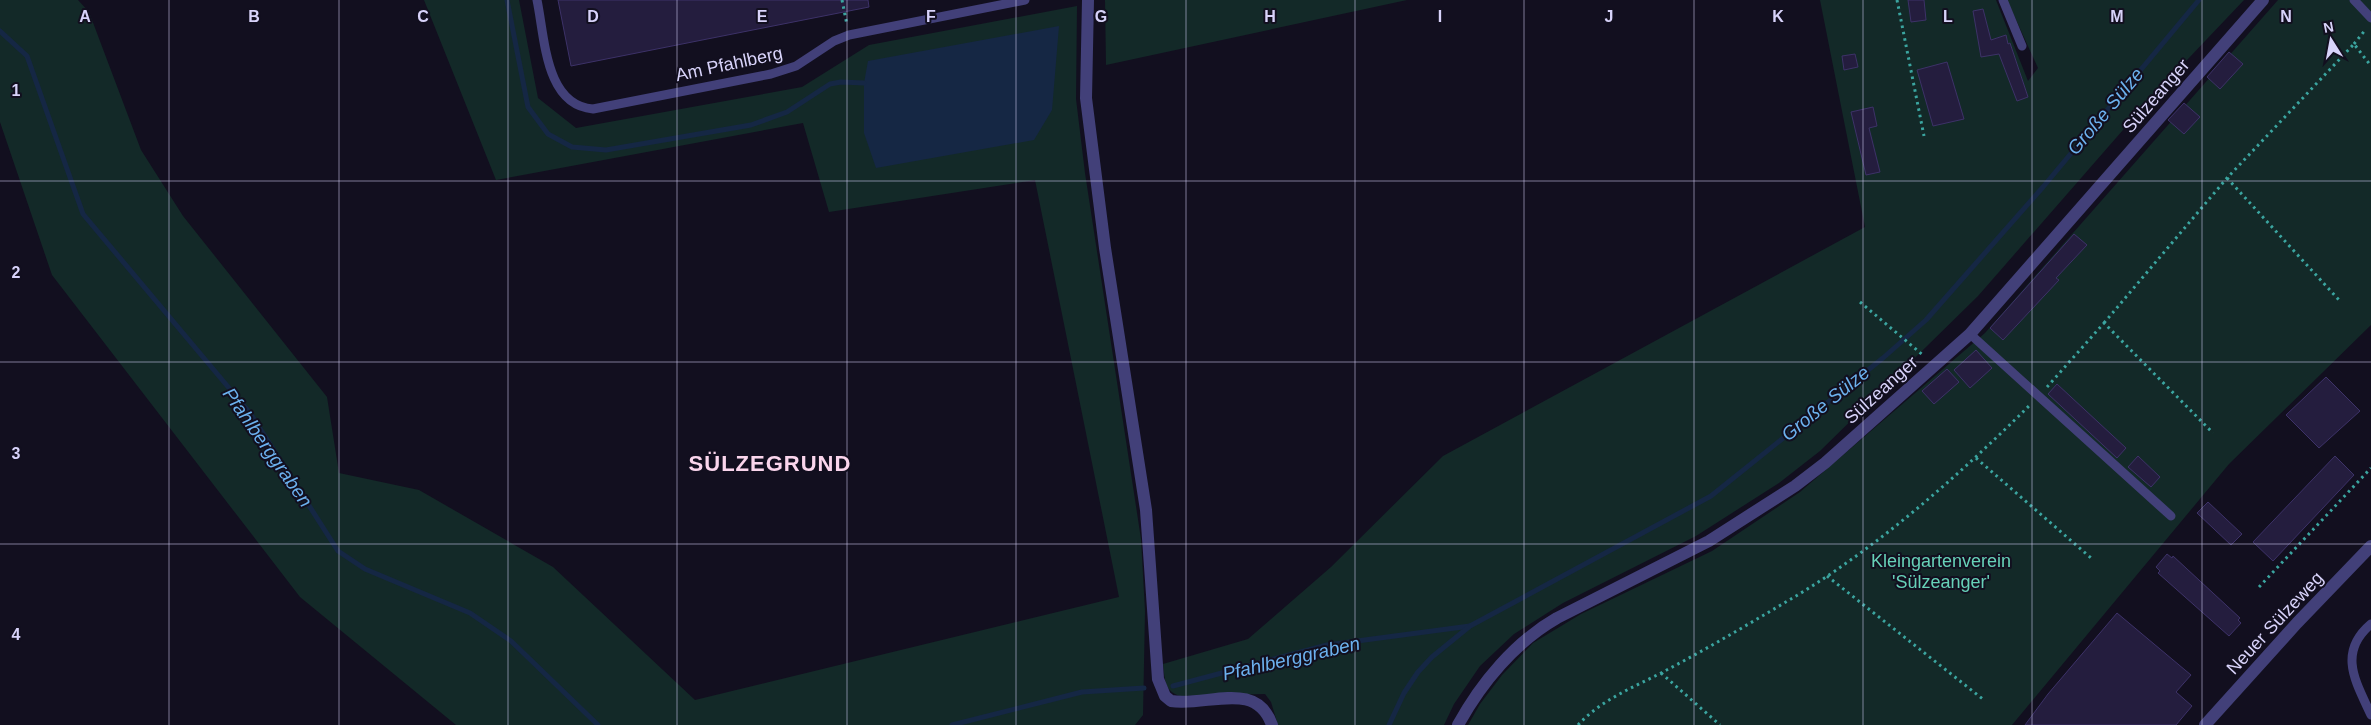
<svg xmlns="http://www.w3.org/2000/svg" width="2371" height="725" viewBox="0 0 2371 725" font-family="Helvetica,sans-serif">
<style>
.green{fill:#132928}
.water{fill:#152744}
.lines{fill:none;stroke-linecap:round;stroke-linejoin:round}
.stream{stroke:#152744;stroke-width:5}
.building{fill:#241d3e;stroke:#3d3268}
.path{stroke:#3ba5a0;stroke-width:3;stroke-dasharray:2.5 4;stroke-linecap:butt}
.service{stroke:#424079;stroke-width:9}
.minor{stroke:#424079;stroke-width:12}
.grid{fill:none;stroke:#d8d3fa;stroke-width:1;stroke-opacity:0.55}
.labels{text-anchor:middle;stroke-width:4;stroke-linejoin:round;paint-order:stroke}
.street-label{font-size:18px;fill:#d8d3fa;stroke:#120f1f}
.park-label{font-size:18px;fill:#67d1b8;stroke:#120f1f}
.water-label{font-size:19px;font-style:italic;fill:#6cb1ee;stroke:#120f1f}
.district-label{font-size:22px;font-weight:bold;letter-spacing:1px;fill:#fad5ec;stroke:#120f1f}
.grid-label{font-size:16px;text-anchor:middle;font-weight:bold;fill:#d8d3fa;stroke:#120f1f;stroke-width:4;stroke-linejoin:round;paint-order:stroke}
</style>
<rect width="100%" height="100%" fill="#120f1f"/>
<!-- green -->
<g class="green">
<path d="M0 0H78L89 12 141 150 183 216 327 397 339 473 419 490 553 567 695 700 1119 597 1035 180 829 212 803 123 496 180 424 0H519L538 98 576 128 802 87 869 45 1077 6 1076 99 1085 173 1141 539 1145 611 1143 715 1135 725H456L300 597 52 275 0 122Z"/>
<path d="M1105 0H1407L1106 65Z"/>
<path d="M1820 0H1996L2028 81 2038 68 2007 0H2244L2150 99 1978 296 1820 451 1779 483 1696 536 1563 603 1514 634 1480 666 1454 704 1444 725H1278L1271 702 1265 694 1180 696C1164 691 1165 679 1163 664L1248 639 1331 567 1443 456 1865 227Z"/>
<path d="M2278 0H2371V325L2229 464 2012 725H1468L1480 704 1502 675 1533 643 1581 614 1712 551 1800 492 1985 333Z"/>
</g>
<!-- water -->
<path class="water" d="M1059 26 1052 110 1034 140 876 168 864 133V83L868 61Z"/>
<g class="lines">
<!-- stream -->
<g class="stream">
<path d="M507 0 528 107 548 134 572 147 606 150 751 125 787 112 830 84 841 82 864 83"/>
<path d="M0 31 27 56 83 214 250 413 338 551 365 569 470 613 511 641 598 725"/>
<path d="M1173 686 1327 645 1470 626"/>
<path d="M952 725 1082 692 1144 688"/>
<path d="M1389 725 1404 693 1418 672 1432 657 1470 626 1711 496 1883 358 1926 320 2043 187 2199 0"/>
</g>
</g>
<!-- building -->
<g class="building">
<path d="M558 0H868L869 7 571 66Z"/>
<path d="M1908 0H1924L1926 20 1911 22Z"/>
<path d="M1983 9 1991 40 2006 35 2008 44 2010 43 2028 97 2017 101 1999 54 1981 57 1973 11Z"/>
<path d="M2229 52 2243 64 2220 89 2207 77Z"/>
<path d="M1855 54 1858 67 1844 70 1842 56Z"/>
<path d="M1947 62 1964 119 1933 126 1917 70Z"/>
<path d="M2184 103 2200 117 2184 134 2168 120Z"/>
<path d="M1873 107 1877 126 1869 128 1880 172 1866 175 1851 112Z"/>
<path d="M2074 234 2087 245 2056 278 2059 280 2003 340 1990 328Z"/>
<path d="M1976 350 1992 368 1970 388 1954 370Z"/>
<path d="M1947 369 1959 382 1934 404 1922 391Z"/>
<path d="M2326 377 2360 411 2319 448 2286 415Z"/>
<path d="M2057 384 2126 448 2117 458 2048 394Z"/>
<path d="M2138 456 2160 477 2151 487 2128 467Z"/>
<path d="M2335 456 2354 475 2273 561 2253 542Z"/>
<path d="M2208 502 2242 534 2231 545 2197 513Z"/>
<path d="M2167 554 2172 558 2173 556 2240 618 2238 620 2241 623 2229 636 2158 573 2160 571 2156 567Z"/>
<path d="M2117 613 2191 675 2176 692 2192 706 2176 725H2025L2048 694Z"/>
</g>
<g class="lines">
<!-- path -->
<g class="path">
<path d="M842 0 847 25"/>
<path d="M1897 0 1924 136"/>
<path d="M2354 44 2366 29"/>
<path d="M2227 178 2339 300"/>
<path d="M1860 302 1924 356"/>
<path d="M2104 323 2227 178 2354 44 2371 66"/>
<path d="M2047 387 2104 323 2213 433"/>
<path d="M1976 458 2091 558"/>
<path d="M1827 576 1984 700"/>
<path d="M2259 587 2371 468"/>
<path d="M1661 673 1720 725"/>
<path d="M1578 725C1601 700 1632 688 1661 673 1707 649 1752 622 1796 596 1882 544 1959 475 2030 405"/>
</g>
<!-- service -->
<g class="service">
<path d="M537 0C545 38 545 105 593 109L771 74 796 66 834 41 849 35 1025 0"/>
<path d="M2003 0 2022 46"/>
<path d="M2354 0 2371 18"/>
<path d="M1970 334 2171 516"/>
<path d="M2371 624C2337 653 2356 682 2371 715"/>
</g>
<!-- minor -->
<g class="minor">
<path d="M1088 0 1086 98 1105 248 1146 510 1158 679 1165 696 1171 701C1207 707 1256 679 1272 725"/>
<path d="M1458 725C1481 683 1515 642 1557 618L1709 541 1795 486 1825 463 1970 334 2263 0"/>
<path d="M2205 725 2297 623 2371 546"/>
</g>
</g>
<!-- grid -->
<path class="grid" d="M169 0V725M339 0V725M508 0V725M677 0V725M847 0V725M1016 0V725M1186 0V725M1355 0V725M1524 0V725M1694 0V725M1863 0V725M2032 0V725M2202 0V725M0 181H2371M0 362H2371M0 544H2371"/>
<g class="labels">
<!-- street labels -->
<g class="street-label">
<text transform="translate(729 64) rotate(-12)" y="6">Am Pfahlberg</text>
<text transform="translate(2156 96) rotate(-49)" y="6">Sülzeanger</text>
<text transform="translate(1881 390) rotate(-42)" y="6">Sülzeanger</text>
<text transform="translate(2275 623) rotate(-47)" y="6">Neuer Sülzeweg</text>
</g>
<!-- park labels -->
<g class="park-label">
<text x="1941" y="567">Kleingartenverein<tspan x="1941" dy="21">'Sülzeanger'</tspan></text>
</g>
<!-- water labels -->
<g class="water-label">
<text transform="translate(2105 111) rotate(-50)" y="7">Große Sülze</text>
<text transform="translate(1825 403) rotate(-39)" y="7">Große Sülze</text>
<text transform="translate(268 447) rotate(55)" y="7">Pfahlberggraben</text>
<text transform="translate(1291 658) rotate(-13)" y="7">Pfahlberggraben</text>
</g>
<!-- district labels -->
<g class="district-label">
<text x="770" y="471">SÜLZEGRUND</text>
</g>
</g>
<g class="grid-label">
<text x="85" y="22">A</text>
<text x="254" y="22">B</text>
<text x="423" y="22">C</text>
<text x="593" y="22">D</text>
<text x="762" y="22">E</text>
<text x="931" y="22">F</text>
<text x="1101" y="22">G</text>
<text x="1270" y="22">H</text>
<text x="1440" y="22">I</text>
<text x="1609" y="22">J</text>
<text x="1778" y="22">K</text>
<text x="1948" y="22">L</text>
<text x="2117" y="22">M</text>
<text x="2286" y="22">N</text>
<text x="16" y="96">1</text>
<text x="16" y="278">2</text>
<text x="16" y="459">3</text>
<text x="16" y="640">4</text>
</g>
<!-- north arrow -->
<g transform="translate(2331 40) rotate(349)" stroke="#120f1f" stroke-width="4" paint-order="stroke">
<path d="M0-4L9 19L0 12L-9 19Z" fill="#d8d3fa"/>
<text y="-8" font-size="14" font-weight="bold" text-anchor="middle" fill="#d8d3fa">N</text>
</g>
</svg>
